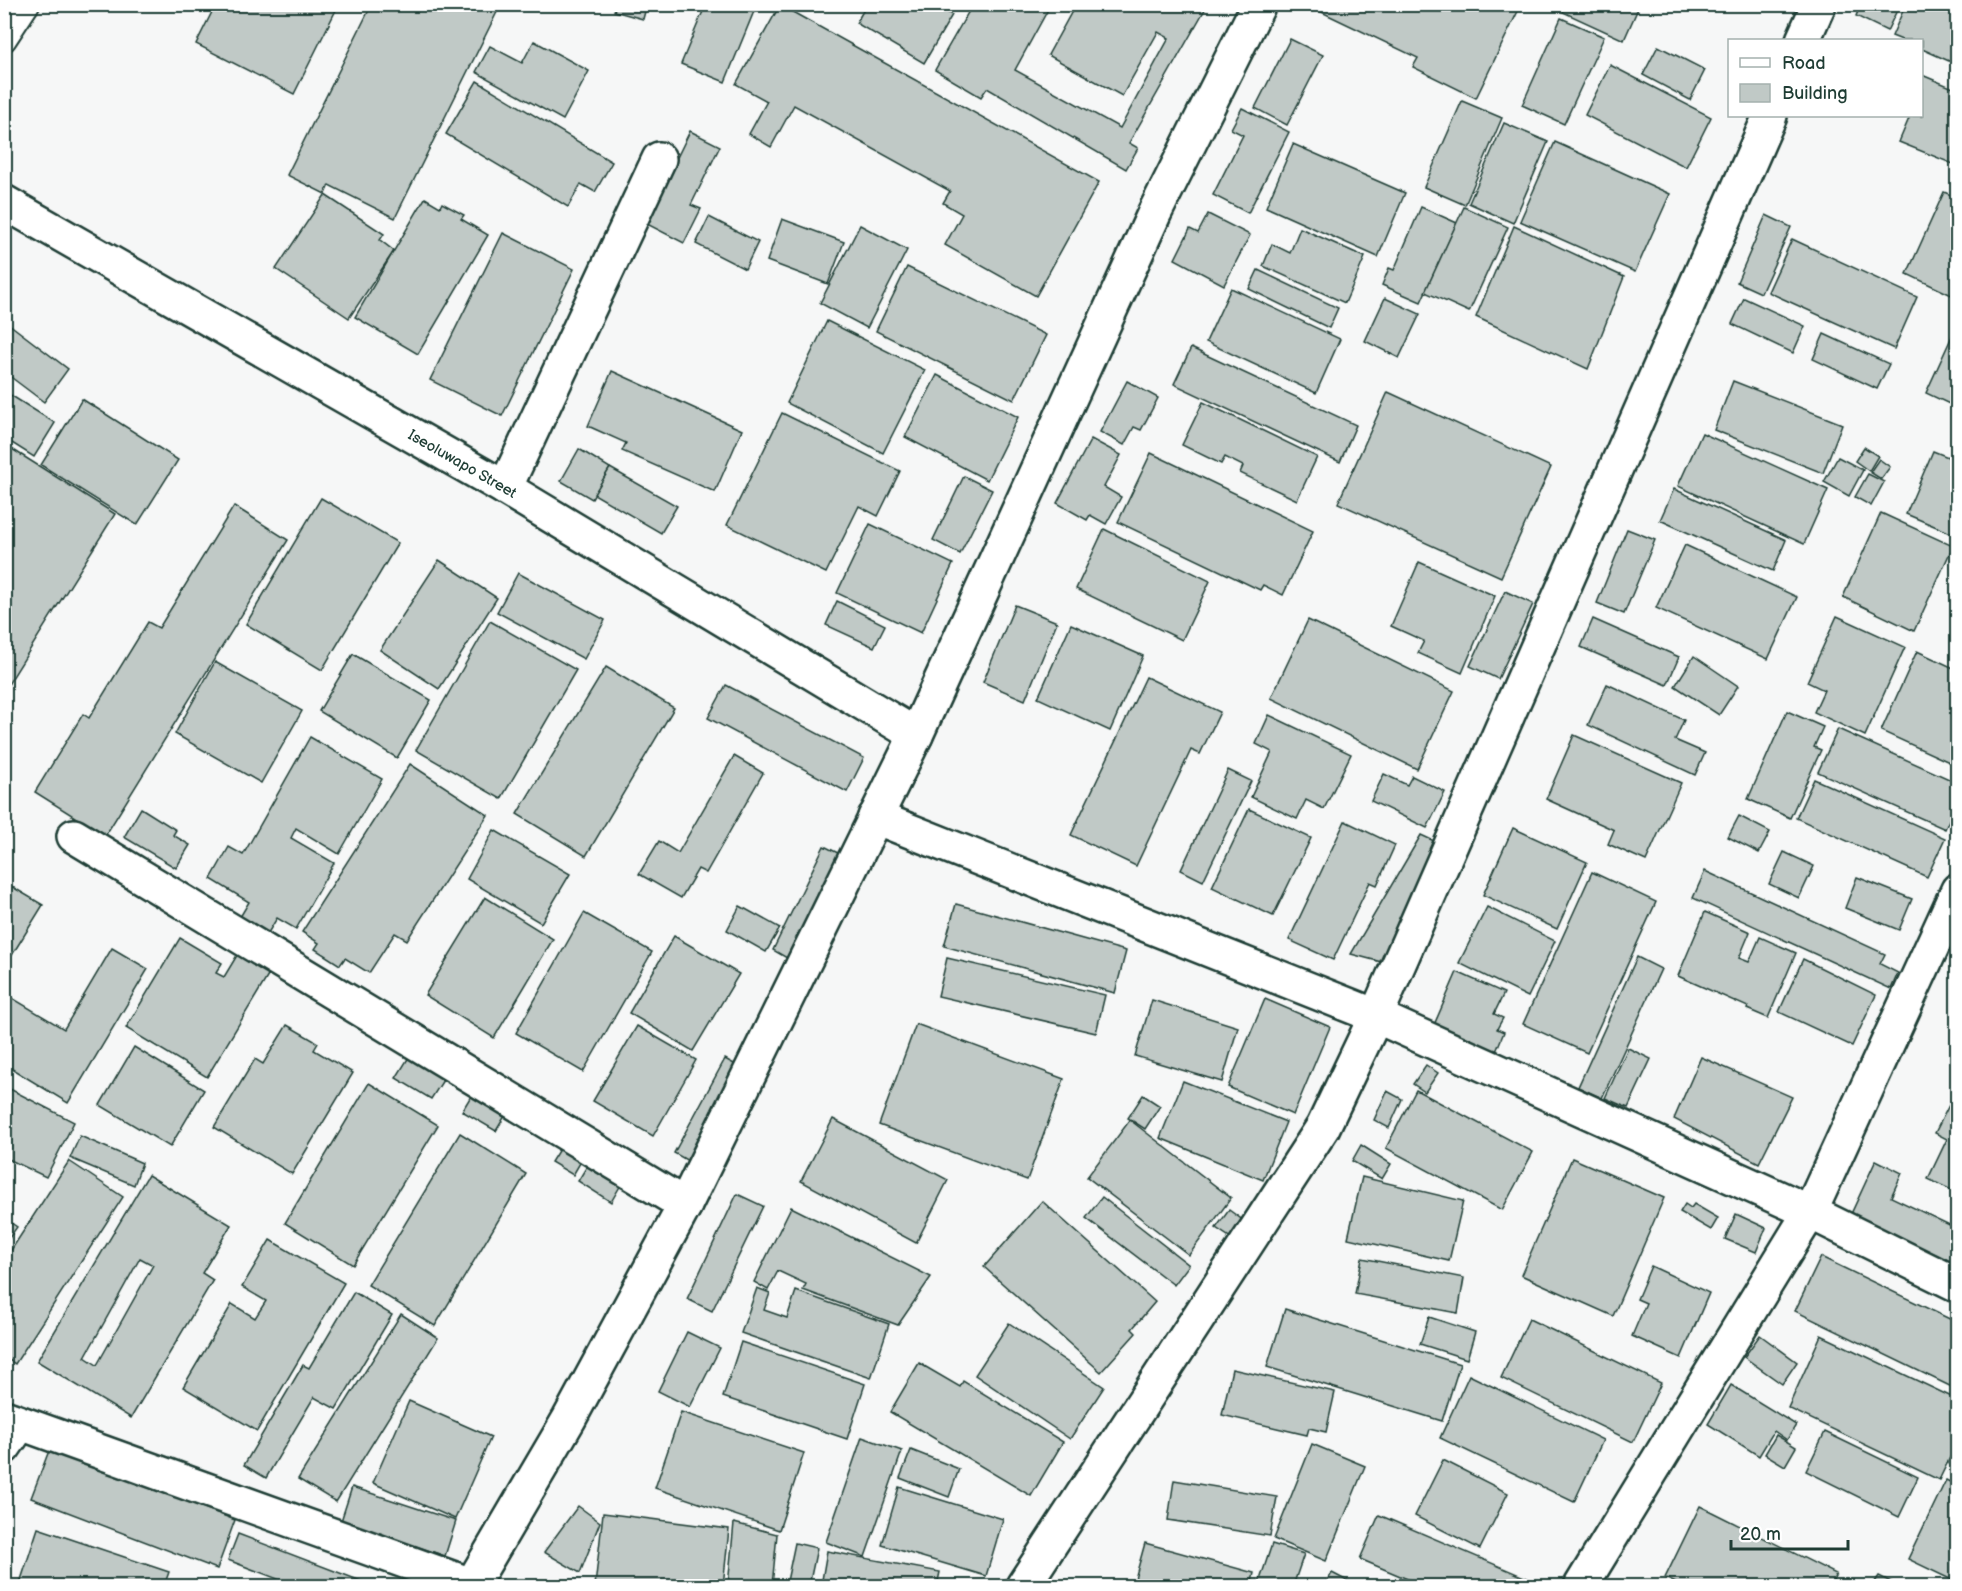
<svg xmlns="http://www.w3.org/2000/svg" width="1962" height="1591" viewBox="0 0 1962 1591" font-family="'Balsamiq Sans',sans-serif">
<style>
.building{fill:#c0c9c6;stroke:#1f3d34;stroke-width:1.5;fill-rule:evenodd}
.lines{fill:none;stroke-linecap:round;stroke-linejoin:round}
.lane-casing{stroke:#1f3d34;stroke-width:28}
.street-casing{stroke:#1f3d34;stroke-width:38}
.lane{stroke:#fff;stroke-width:24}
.street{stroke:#fff;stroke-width:33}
.labels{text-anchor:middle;stroke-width:4.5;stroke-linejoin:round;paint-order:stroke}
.street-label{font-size:15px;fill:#1f3d34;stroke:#fff}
</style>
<rect width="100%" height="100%" fill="#f6f7f7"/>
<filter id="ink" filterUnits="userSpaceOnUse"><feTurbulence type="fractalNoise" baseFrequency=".0167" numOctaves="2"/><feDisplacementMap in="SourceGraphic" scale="12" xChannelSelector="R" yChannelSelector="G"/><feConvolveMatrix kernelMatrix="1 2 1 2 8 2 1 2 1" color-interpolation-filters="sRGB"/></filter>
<g filter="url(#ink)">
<!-- building -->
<g class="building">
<path d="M216 4H339L294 94 196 44Z"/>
<path d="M372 4H501L395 218 329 185 325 194 287 175Z"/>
<path d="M616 4H647L643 19 614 11Z"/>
<path d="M706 4H757L725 82 681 64Z"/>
<path d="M867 4H934L952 15 924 63 856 23Z"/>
<path d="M973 4H1051L1015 70 1120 128 1169 38 1158 32 1122 96 1048 55 1076 4H1208L1129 143 1138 148 1126 169 987 88 981 97 935 70Z"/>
<path d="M1510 4 1519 9 1476 98 1413 67 1418 58 1307 5Z"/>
<path d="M1567 4H1640L1624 40 1563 12Z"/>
<path d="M1861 4H1900L1887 31 1856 16Z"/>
<path d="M1906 4H1958V65L1922 49V40H1902L1892 36Z"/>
<path d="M780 5 1099 182 1036 296 945 245 962 214 943 203 950 191 794 105 771 147 749 134 767 101 736 84Z"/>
<path d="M1561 18 1604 37 1564 124 1522 105Z"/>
<path d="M1290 39 1323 55 1287 125 1255 108Z"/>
<path d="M534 41 589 71 563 120 476 72 490 46 522 63Z"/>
<path d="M1658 46 1705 70 1690 100 1643 75Z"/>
<path d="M1610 65 1711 117 1686 167 1585 115Z"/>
<path d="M1922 75 1958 90V166L1899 142 1910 116H1922Z"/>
<path d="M477 81 612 162 595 192 581 184 568 207 446 134Z"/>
<path d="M1462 101 1502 118 1465 205 1424 187Z"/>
<path d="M1242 108 1289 132 1248 213 1213 195 1243 135 1231 129Z"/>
<path d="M1504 123 1548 142 1513 223 1469 203Z"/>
<path d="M690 131 720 146 691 205 701 209 684 243 645 223Z"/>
<path d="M1555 142 1670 194 1635 272 1520 221Z"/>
<path d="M1293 144 1405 193 1378 257 1266 207Z"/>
<path d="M1944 192 1958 198V298L1907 274Z"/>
<path d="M325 195 384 234 380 240 394 251 349 318 276 269Z"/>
<path d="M425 198 440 207 442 203 464 215 461 219 488 235 418 354 355 317Z"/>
<path d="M1421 207 1457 223 1421 302 1382 285 1389 268 1394 270Z"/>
<path d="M1464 207 1508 227 1469 312 1425 292Z"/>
<path d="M1208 214 1250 235 1224 285 1175 259 1190 229 1198 233Z"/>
<path d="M1766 215 1791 227 1761 293 1737 282Z"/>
<path d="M709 217 758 242 745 269 696 244Z"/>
<path d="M782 219 844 242 828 284 767 261Z"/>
<path d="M860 225 907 250 867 328 820 303Z"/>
<path d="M1514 226 1624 277 1588 369 1476 317Z"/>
<path d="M1300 228 1365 257 1345 303 1263 266 1272 244 1290 253Z"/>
<path d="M503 233 574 269 502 416 430 380Z"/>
<path d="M1792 239 1917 297 1894 349 1768 292Z"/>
<path d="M907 267 1046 335 1014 400 876 331Z"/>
<path d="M1258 270 1338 308 1329 328 1249 289Z"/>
<path d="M1231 288 1340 339 1316 393 1206 342Z"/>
<path d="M1385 298 1420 314 1399 358 1365 341Z"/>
<path d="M1744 298 1805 326 1793 353 1732 324Z"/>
<path d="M5 321 68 369 44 402 4 372Z"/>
<path d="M827 321 925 370 883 453 787 403Z"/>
<path d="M1958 323V408L1926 393Z"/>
<path d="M1824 334 1889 364 1877 389 1813 359Z"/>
<path d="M1191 348 1356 425 1340 462 1174 384Z"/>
<path d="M612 371 742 430 715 492 622 451 626 443 588 426Z"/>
<path d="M937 375 1018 417 987 480 905 437Z"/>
<path d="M1127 381 1158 398 1141 430 1134 427 1124 445 1100 432Z"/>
<path d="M1733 381 1842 424 1823 473 1714 430Z"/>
<path d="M4 391 55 423 34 457 4 438Z"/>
<path d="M1388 392 1551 467 1501 577 1338 503Z"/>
<path d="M82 399 178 460 137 525 41 465Z"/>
<path d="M1203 402 1317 457 1297 500 1240 473 1243 466 1225 457 1221 464 1182 445Z"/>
<path d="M782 413 900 471 878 516 859 506 826 573 727 525Z"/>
<path d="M1702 433 1828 490 1804 544 1678 486Z"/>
<path d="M1091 439 1121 455 1104 487 1121 497 1106 524 1090 515 1087 520 1057 503Z"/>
<path d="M4 444 115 514 4 691Z"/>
<path d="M1864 447 1878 456 1869 471 1855 461Z"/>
<path d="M579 449 610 468 592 499 561 481Z"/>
<path d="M1933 451 1958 461V536L1906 514Z"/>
<path d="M1151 453 1313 531 1283 595 1263 585 1260 590 1118 522Z"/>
<path d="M1838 457 1863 470 1849 496 1824 482Z"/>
<path d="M1879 459 1890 467 1881 479 1870 472Z"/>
<path d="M610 468 677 506 661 533 594 494Z"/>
<path d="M1868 474 1884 482 1871 506 1855 497Z"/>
<path d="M964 476 992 490 960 554 933 540Z"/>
<path d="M1674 489 1786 540 1773 571 1660 520Z"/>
<path d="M321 498 398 543 322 670 246 624Z"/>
<path d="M234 506 288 540 105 836 35 792 83 714 89 718 148 622 159 628Z"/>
<path d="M1881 513 1953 546 1914 631 1843 597Z"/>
<path d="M870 524 953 564 921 633 837 593Z"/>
<path d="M1104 529 1210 581 1182 640 1076 589Z"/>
<path d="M1627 529 1655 540 1624 614 1597 603Z"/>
<path d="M1685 545 1797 597 1768 659 1656 608Z"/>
<path d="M439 560 497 598 439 689 380 650Z"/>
<path d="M1419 562 1495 596 1462 673 1418 653 1424 641 1391 626Z"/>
<path d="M518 573 605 620 584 659 497 612Z"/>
<path d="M1505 591 1533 604 1498 679 1470 666Z"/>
<path d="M837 601 885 625 874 647 826 625Z"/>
<path d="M1015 605 1057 622 1025 700 983 682Z"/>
<path d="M1837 616 1905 647 1865 736 1814 712 1824 690 1807 682Z"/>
<path d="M1593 619 1679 657 1667 685 1581 647Z"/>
<path d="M1308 620 1454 691 1417 769 1271 698Z"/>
<path d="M490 621 576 670 501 799 416 750Z"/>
<path d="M1071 624 1143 656 1110 731 1038 698Z"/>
<path d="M1917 651 1958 670V766L1881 731Z"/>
<path d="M353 654 431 700 397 758 319 711Z"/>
<path d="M1694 656 1738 686 1719 715 1675 686Z"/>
<path d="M215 662 302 711 261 783 175 734Z"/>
<path d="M606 667 674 708 586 856 517 814Z"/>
<path d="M1146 677 1220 712 1200 754 1191 750 1136 866 1071 835Z"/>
<path d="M1607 684 1684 720 1675 740 1705 753 1695 775 1588 725Z"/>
<path d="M726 685 864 758 847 792 708 718Z"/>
<path d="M1787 711 1823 727 1814 747 1821 750 1790 818 1748 799Z"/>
<path d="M1269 715 1351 754 1324 809 1306 800 1297 819 1251 797 1272 752 1256 744Z"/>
<path d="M1838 729 1958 783V800L1945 829 1818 772Z"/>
<path d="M1574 735 1681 783 1646 861 1608 844 1614 830 1546 799Z"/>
<path d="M310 737 382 779 339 854 296 828 291 838 334 863 296 929 277 918 268 933 240 917 249 902 211 879 229 847 243 855Z"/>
<path d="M734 756 763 773 706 873 698 869 681 898 639 874 659 841 678 853Z"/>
<path d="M410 764 488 815 407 940 395 933 369 973 345 958 340 965 315 949 319 943 302 932Z"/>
<path d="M1228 770 1251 781 1203 881 1181 870Z"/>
<path d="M1384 774 1407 785 1412 776 1445 792 1427 828 1371 801Z"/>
<path d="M1814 779 1945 838 1927 877 1796 818Z"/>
<path d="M141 808 176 830 173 835 190 845 176 868 124 837Z"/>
<path d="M1249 809 1311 838 1273 916 1212 887Z"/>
<path d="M1739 816 1770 832 1759 853 1728 837Z"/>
<path d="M1345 821 1395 845 1377 885 1370 882 1333 960 1289 940Z"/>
<path d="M1513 828 1587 862 1557 929 1483 895Z"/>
<path d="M494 830 570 874 541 923 467 879Z"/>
<path d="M1421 835 1445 846 1389 964 1351 954Z"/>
<path d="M824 846 852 860 799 965 773 950Z"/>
<path d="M1784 852 1814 866 1799 898 1769 884Z"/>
<path d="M1705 871 1885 954 1880 964 1898 973 1891 989 1693 898Z"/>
<path d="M1592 872 1656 902 1587 1053 1523 1024Z"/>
<path d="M1857 877 1912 899 1899 930 1845 908Z"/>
<path d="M4 882 43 905 4 968Z"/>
<path d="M485 897 553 939 494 1038 425 995Z"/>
<path d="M956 904 1126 951 1115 993 944 946Z"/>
<path d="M740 906 780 928 766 952 727 930Z"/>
<path d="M1487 907 1555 941 1528 997 1459 963Z"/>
<path d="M1705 912 1750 932 1739 958 1749 962 1760 937 1796 953 1768 1018 1747 1009 1748 1007 1678 976Z"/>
<path d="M584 913 652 952 583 1072 516 1033Z"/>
<path d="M674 936 739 974 693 1051 629 1013Z"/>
<path d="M180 938 222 963 216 973 224 977 239 952 271 971 207 1077 126 1028Z"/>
<path d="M112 948 148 969 68 1103 4 1064V993L64 1029Z"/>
<path d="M1637 957 1661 969 1602 1098 1578 1087Z"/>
<path d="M947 958 1105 995 1096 1033 938 996Z"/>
<path d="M1803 959 1876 995 1852 1046 1779 1012Z"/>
<path d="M1457 972 1504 993 1494 1014 1503 1018 1497 1029 1504 1032 1495 1054 1434 1025Z"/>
<path d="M1265 999 1330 1027 1293 1115 1228 1087Z"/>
<path d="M1152 1000 1238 1027 1222 1082 1135 1056Z"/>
<path d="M916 1024 1064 1079 1027 1180 879 1125Z"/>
<path d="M287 1025 318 1043 314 1050 353 1073 292 1174 214 1127 255 1059 263 1064Z"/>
<path d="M637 1026 696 1060 653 1136 593 1101Z"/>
<path d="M417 1044 452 1066 431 1099 396 1078Z"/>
<path d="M134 1047 204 1090 170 1147 100 1105Z"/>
<path d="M1628 1048 1651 1059 1628 1108 1605 1098Z"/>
<path d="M1701 1057 1792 1097 1759 1163 1674 1119Z"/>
<path d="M725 1059 749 1072 697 1166 674 1153Z"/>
<path d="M1426 1065 1438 1073 1425 1092 1413 1084Z"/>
<path d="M1183 1081 1286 1122 1263 1180 1160 1138Z"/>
<path d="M369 1083 438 1125 353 1265 285 1223Z"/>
<path d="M6 1087 74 1122 46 1177 4 1157V1090Z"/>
<path d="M1958 1087V1193L1928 1179 1947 1139 1935 1133Z"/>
<path d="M1416 1090 1533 1152 1502 1210 1386 1148Z"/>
<path d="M474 1091 508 1111 496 1131 462 1111Z"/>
<path d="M1387 1091 1402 1099 1389 1128 1374 1120Z"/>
<path d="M1143 1095 1160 1106 1145 1129 1128 1118Z"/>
<path d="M833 1119 948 1180 916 1243 801 1181Z"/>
<path d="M1130 1120 1231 1198 1189 1255 1087 1177Z"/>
<path d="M460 1133 526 1174 435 1326 368 1285Z"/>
<path d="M80 1136 142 1163 134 1185 70 1158Z"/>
<path d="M566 1138 587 1151 573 1175 551 1162Z"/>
<path d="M1361 1145 1391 1164 1382 1179 1352 1161Z"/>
<path d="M593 1156 626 1176 611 1202 578 1181Z"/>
<path d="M1572 1158 1664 1198 1613 1316 1521 1275Z"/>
<path d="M1876 1160 1902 1173 1891 1197 1958 1229V1265L1851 1214Z"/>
<path d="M69 1161 123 1197 15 1364 4 1357V1261Z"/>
<path d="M148 1175 231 1225 202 1273 213 1280 131 1418 37 1361ZM140 1258 153 1265 97 1365 85 1357Z"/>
<path d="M1362 1177 1463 1201 1449 1261 1348 1238Z"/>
<path d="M737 1194 763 1206 712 1311 687 1299Z"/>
<path d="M1102 1197 1189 1265 1174 1285 1086 1218Z"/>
<path d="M1042 1201 1155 1302 1132 1329 1136 1333 1101 1372 984 1267Z"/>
<path d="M1685 1204 1691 1208 1694 1204 1718 1218 1711 1230 1680 1212Z"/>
<path d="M791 1207 931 1277 898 1325 803 1290 806 1284 778 1271 768 1290 754 1282Z"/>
<path d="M1229 1210 1244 1221 1231 1238 1216 1228Z"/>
<path d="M1736 1214 1766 1228 1756 1252 1725 1239Z"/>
<path d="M4 1218 17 1227 4 1245Z"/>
<path d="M270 1240 344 1283 257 1431 183 1387 232 1304 255 1318 266 1301 242 1287Z"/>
<path d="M1821 1257 1958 1323V1390L1795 1311Z"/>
<path d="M1362 1258 1464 1278 1458 1313 1355 1294Z"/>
<path d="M1651 1266 1709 1293 1681 1358 1632 1336 1646 1303 1637 1299Z"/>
<path d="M757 1288 770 1293 764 1310 787 1318 796 1291 889 1324 871 1378 741 1333Z"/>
<path d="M354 1292 392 1315 336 1409 314 1397 266 1478 244 1465 303 1365 309 1368Z"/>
<path d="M1285 1309 1460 1364 1442 1421 1267 1367Z"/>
<path d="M401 1314 438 1338 336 1502 298 1479Z"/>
<path d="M1429 1317 1475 1332 1467 1359 1420 1344Z"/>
<path d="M1529 1319 1661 1383 1633 1442 1501 1378Z"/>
<path d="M1009 1323 1104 1387 1070 1439 975 1375Z"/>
<path d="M687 1332 720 1348 690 1407 658 1391Z"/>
<path d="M1760 1335 1797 1362 1782 1384 1744 1357Z"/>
<path d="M1821 1335 1958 1400V1441L1939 1480 1788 1408Z"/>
<path d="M741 1342 865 1384 847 1439 723 1397Z"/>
<path d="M919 1363 960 1387 963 1381 1063 1442 1031 1496 890 1412Z"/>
<path d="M1232 1369 1335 1392 1326 1432 1309 1428 1307 1435 1222 1415Z"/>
<path d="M1469 1375 1603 1440 1574 1502 1440 1438Z"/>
<path d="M1731 1385 1796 1425 1787 1440 1774 1431 1759 1456 1708 1424Z"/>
<path d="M409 1401 491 1437 455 1519 373 1483Z"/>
<path d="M681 1412 804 1453 779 1530 655 1488Z"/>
<path d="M1825 1432 1918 1477 1899 1517 1806 1471Z"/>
<path d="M1776 1435 1796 1447 1785 1466 1765 1454Z"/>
<path d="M862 1437 902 1451 865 1557 826 1542Z"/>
<path d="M1312 1444 1365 1466 1326 1561 1274 1539Z"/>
<path d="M50 1448 235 1520 217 1569 31 1498Z"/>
<path d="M911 1450 959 1469 949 1497 900 1478Z"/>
<path d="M1443 1460 1508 1493 1480 1549 1415 1516Z"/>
<path d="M1174 1480 1277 1497 1270 1536 1168 1520Z"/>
<path d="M1946 1480 1958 1486V1569L1952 1580 1908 1559Z"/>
<path d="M352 1487 456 1521 445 1556 341 1521Z"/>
<path d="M899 1487 1003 1519 986 1576 882 1545Z"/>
<path d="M578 1506 600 1522 580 1573 544 1552Z"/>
<path d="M1700 1506 1836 1574 1830 1586H1682L1665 1578Z"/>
<path d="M603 1513 729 1529 723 1586H595Z"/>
<path d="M1379 1515 1536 1582 1534 1586H1424L1360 1559Z"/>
<path d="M734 1523 777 1534 772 1586H728Z"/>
<path d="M38 1528 169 1572 164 1586H19Z"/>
<path d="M238 1534 374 1586H296L228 1560Z"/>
<path d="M795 1543 817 1548 809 1586H786Z"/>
<path d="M1145 1543 1254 1573 1251 1586H1133Z"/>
<path d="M1272 1544 1304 1554 1293 1586H1258Z"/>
<path d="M827 1551 940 1572 937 1586H821Z"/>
<path d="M1332 1573 1357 1586H1325Z"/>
<path d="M1879 1576 1899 1586H1872Z"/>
</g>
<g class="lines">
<defs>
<path id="lane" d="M4 39 27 4"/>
<g id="street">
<path d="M1803 40 1819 4"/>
<path id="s1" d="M4 202 505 488 916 735"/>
<path d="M505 488 659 159"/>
<path d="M875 817 1376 1016 1810 1212 1958 1285"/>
<path d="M74 836 685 1205"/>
<path d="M4 1417 471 1585"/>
<path d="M4 1447 20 1424"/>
<path d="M471 1586 569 1419 685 1205 916 735 1155 212 1259 4"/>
<path d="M1023 1586 1323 1127 1376 1016 1770 116"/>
<path d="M1581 1586 1810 1212 1958 890"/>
</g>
</defs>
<!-- lane casing -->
<use href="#lane" class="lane-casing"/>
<!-- street casing -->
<use href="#street" class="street-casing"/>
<!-- lane -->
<use href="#lane" class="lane"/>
<!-- street -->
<use href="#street" class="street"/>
</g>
</g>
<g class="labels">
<!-- street labels -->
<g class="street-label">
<text dy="5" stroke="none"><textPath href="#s1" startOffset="528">Iseoluwapo Street</textPath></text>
</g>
</g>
<!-- margin -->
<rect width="1962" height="1591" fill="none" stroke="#fff" stroke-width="24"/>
<rect x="12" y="12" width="1938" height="1567" fill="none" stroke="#1f3d34" stroke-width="2" filter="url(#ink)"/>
<!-- legend -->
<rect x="1728" y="39" width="195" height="78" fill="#ffffff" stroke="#a5b1ae" stroke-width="1.5"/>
<rect x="1740" y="58" width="30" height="9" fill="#ffffff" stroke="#a5b1ae" stroke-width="1.5"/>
<text x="1782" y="69" font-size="18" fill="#1f3d34">Road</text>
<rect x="1740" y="84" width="30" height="18" fill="#c0c9c6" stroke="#a5b1ae" stroke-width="1.5"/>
<text x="1782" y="99" font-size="18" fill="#1f3d34">Building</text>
<!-- scale -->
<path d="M1731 1540v9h117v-9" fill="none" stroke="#1f3d34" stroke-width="3"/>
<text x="1740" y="1540" font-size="18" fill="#1f3d34" stroke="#ffffff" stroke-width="4.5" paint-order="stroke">20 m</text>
</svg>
